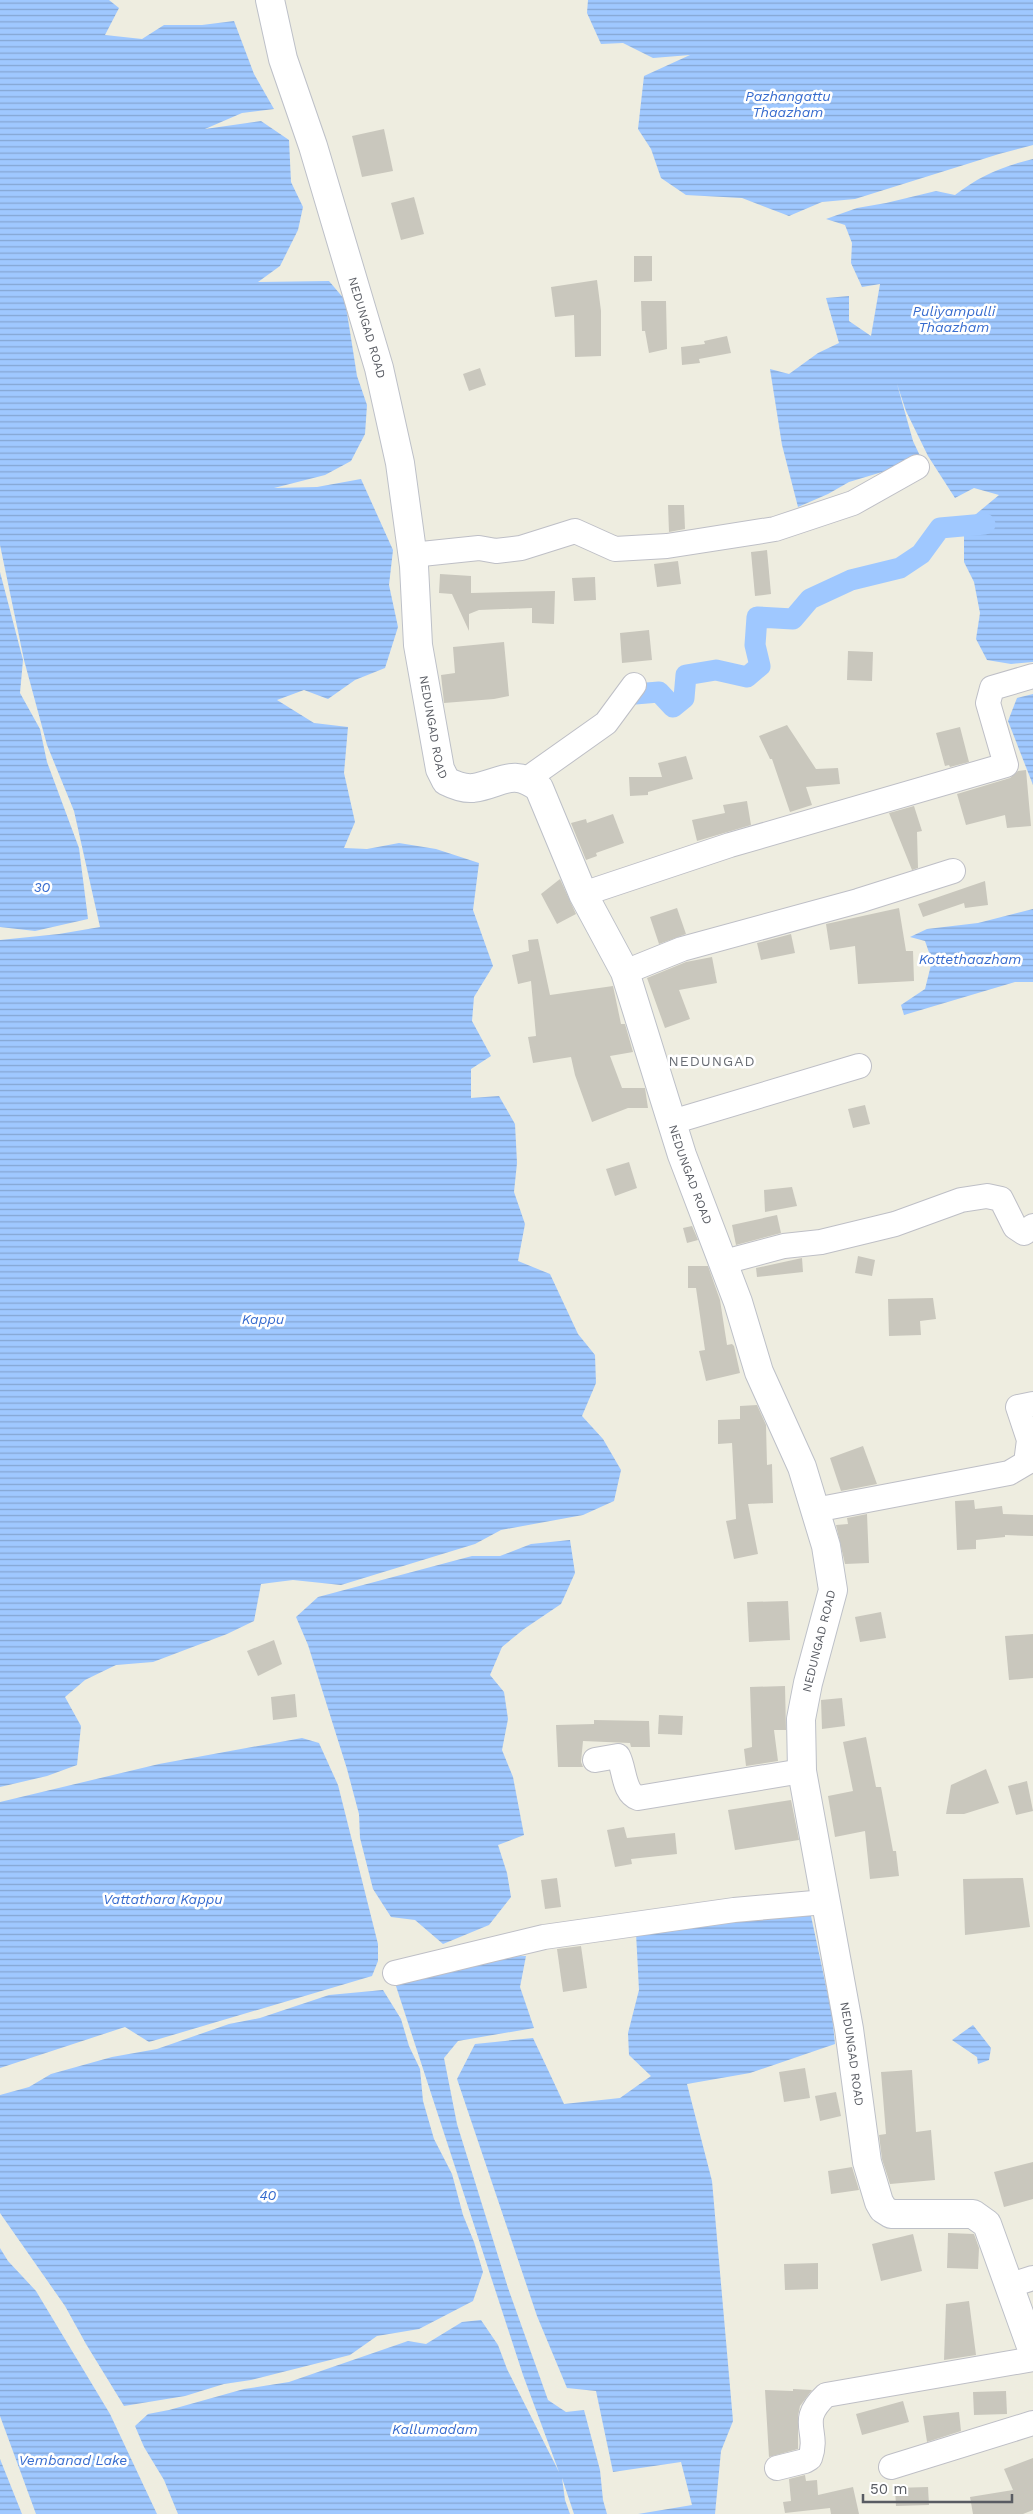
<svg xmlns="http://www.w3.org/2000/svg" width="1033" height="2514" viewBox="0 0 1033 2514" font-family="'Work Sans',sans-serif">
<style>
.water{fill:url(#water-rules)}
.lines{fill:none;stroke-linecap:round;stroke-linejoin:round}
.canal{stroke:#9fc8ff;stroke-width:21}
.building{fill:#c9c7bd}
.street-casing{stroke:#bebfc6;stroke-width:26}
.secondary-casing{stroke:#bdc0c8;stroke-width:30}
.street{stroke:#fff;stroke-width:24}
.secondary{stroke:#fff;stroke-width:28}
.labels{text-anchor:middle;stroke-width:5;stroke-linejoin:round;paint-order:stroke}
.street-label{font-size:12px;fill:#595c63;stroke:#fff}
.water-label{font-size:14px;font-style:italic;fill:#366bce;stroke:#fff}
.neighbourhood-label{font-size:14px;letter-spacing:1px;fill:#6a6e75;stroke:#fff}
</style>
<defs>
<pattern id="water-rules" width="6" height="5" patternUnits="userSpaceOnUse" patternTransform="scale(1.25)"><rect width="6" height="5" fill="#9fc8ff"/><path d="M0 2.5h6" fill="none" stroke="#85a6d2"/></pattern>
</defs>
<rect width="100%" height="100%" fill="#eeede0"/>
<!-- water -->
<g class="water">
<path d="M0 0H109L119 8 105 35 142 39 164 25H202L234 21 254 74 274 109 242 113 205 129 261 121 289 140 291 182 303 207 298 230 280 266 258 282 329 281 345 300 357 376 367 405 365 434 351 461 325 475 274 488 317 487 361 479 393 550 389 585 398 627 385 668 355 680 328 699 304 690 277 700 314 723 348 727 344 773 355 822 344 848 367 849 399 843 436 849 479 863 473 910 493 966 474 997 472 1021 491 1056 471 1069V1098L499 1096 515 1124 517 1163 514 1192 525 1224 518 1261 550 1274 578 1334 595 1355 596 1383 582 1416 603 1439 621 1470 614 1501 583 1515 501 1530 475 1544 341 1585 293 1580 261 1584 254 1621 227 1634 153 1662 116 1665 85 1680 65 1697 81 1726 77 1765 47 1776 0 1787V940L59 934 100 927 74 811 47 745 24 660 0 545Z"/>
<path d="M588 0H1033V145L999 154 855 199 822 202 789 216 742 198 686 195 661 178 651 149 638 129 644 76 690 55 653 58 623 43 601 44 587 13Z"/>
<path d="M1033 159V662L1011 664 987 660 976 639 980 613 974 582 964 562V524L999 495 974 488 955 498 928 456 906 411 897 384 913 441 922 460 849 482 828 494 798 507 782 445 770 369 789 374 818 353 839 343 826 298 849 296V321L871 336 880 284 862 287 851 263 852 243 845 225 826 219 857 208 886 203 936 191 955 195C979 176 1003 166 1033 159Z"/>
<path d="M0 572 23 660 20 693 40 729 47 762 79 848 88 919 35 931 0 927Z"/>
<path d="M1033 694V785L1008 721 1017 698Z"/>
<path d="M1033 909V982H1015L904 1015 901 1005 925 989 932 961 925 941 910 937 927 929 978 923Z"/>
<path d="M570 1540 575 1573 561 1604 524 1629 502 1647 490 1675 504 1692 508 1719 502 1750 513 1777 524 1835 498 1845 507 1873 511 1897 489 1925 443 1944 415 1920 391 1917 373 1889 360 1838 359 1814 347 1769 308 1645 296 1617 318 1597 472 1556H500L531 1544Z"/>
<path d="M302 1738 319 1743 338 1785 378 1944V1961L372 1976 149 2042 125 2027 0 2068V1802L159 1764Z"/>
<path d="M763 1916H811L832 2014 835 2044 750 2073 687 2084 712 2181 733 2421 721 2451 715 2514H638L692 2505 681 2462 613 2472 596 2391 567 2388 537 2316 457 2079 475 2044 533 2038 564 2104 620 2098 651 2076 629 2055 628 2033 639 1990 636 1933Z"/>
<path d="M526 1956 520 1987 534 2028 458 2041 444 2058 457 2124 508 2288 548 2400 566 2412 584 2410 600 2470 603 2500 607 2514H574L562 2478 565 2500 570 2514H178L164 2480 144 2447 135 2426 148 2414 169 2410 244 2389 289 2382 408 2341 426 2344 462 2322 481 2320 498 2345 507 2369 559 2472 523 2375 395 1983 492 1957Z"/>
<path d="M383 1990 401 2019 409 2046 420 2069 423 2101 434 2139 452 2174 463 2215 474 2242 483 2272 473 2301 419 2329 377 2336 350 2355 251 2380 224 2384 185 2396 124 2406 86 2344 65 2306 0 2213V2095L29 2087 51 2074 112 2057 157 2049 229 2024 260 2018 329 1995Z"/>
<path d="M973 2025 991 2048 989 2060 978 2064 977 2057 952 2040Z"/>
<path d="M0 2248 8 2261 36 2291 110 2414 157 2514H36L0 2416Z"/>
<path d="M0 2459 22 2514H0Z"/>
</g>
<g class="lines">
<!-- canal -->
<path class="canal" d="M635 694 659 692 673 707 684 698 686 675 716 670 747 677 760 666 755 645 757 617 793 619 810 599 851 580 900 568 921 554 940 528 985 524"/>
</g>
<!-- building -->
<g class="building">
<path d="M384 129 393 171 362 177 352 136Z"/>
<path d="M414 197 424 234 401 240 391 203Z"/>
<path d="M634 256H652V281L634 282Z"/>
<path d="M597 280 601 311V356L575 357 574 315 555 317 551 287Z"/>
<path d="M641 301H666L667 349 649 353 645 331H642Z"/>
<path d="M727 336 731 353 699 359 700 363 682 365 681 347 705 344 704 341Z"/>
<path d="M480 368 486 385 469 391 463 374Z"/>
<path d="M668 505H684L685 529 669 532Z"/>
<path d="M767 550 771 594 755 596 751 552Z"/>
<path d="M678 561 681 584 657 587 654 564Z"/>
<path d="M440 574 471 576V593L555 591 554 624 532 623V608L479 610 469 614V631L452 594 439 593Z"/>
<path d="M595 577 596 600 574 601 572 578Z"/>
<path d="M649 630 652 660 622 663 620 633Z"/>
<path d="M504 642 509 696 494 699 444 703 441 675 455 673 453 647Z"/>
<path d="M848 651 873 652 872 681 847 680Z"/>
<path d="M787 725 816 769 838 768 840 784 806 787 812 805 790 812 772 759H770L759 736Z"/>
<path d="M960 727 969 762 950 767 949 765 945 766 936 733Z"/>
<path d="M686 756 693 779 648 792V795L630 796 629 777H662L658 763Z"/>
<path d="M1026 770 1031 826 1007 828 1005 815 966 825 957 794 1010 778 1018 771Z"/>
<path d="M747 801 751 825 697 841 692 820 725 813 723 805Z"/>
<path d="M914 806 922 831 917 832 918 868 912 870 889 813Z"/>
<path d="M613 814 624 843 596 853 597 856 586 860 571 823 586 819 587 823Z"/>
<path d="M560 879 576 914 557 924 541 894Z"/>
<path d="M985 881 988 905 965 908 964 903 923 917 918 904Z"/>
<path d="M677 908 686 934 659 944 650 917Z"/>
<path d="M899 908 906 951H913L914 981 858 984 855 946 830 950 826 924Z"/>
<path d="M791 934 795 953 761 960 757 943Z"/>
<path d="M538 939 550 995 613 986 621 1024H625L633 1052 610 1056 622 1088H645L648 1108H628L592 1122 575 1075 571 1057 533 1063 528 1037 536 1036 531 981 518 984 512 955 529 951 528 940Z"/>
<path d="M712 957 717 983 679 990 690 1019 665 1028 647 978 686 962Z"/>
<path d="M865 1105 870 1124 853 1128 848 1109Z"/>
<path d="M629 1162 637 1188 615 1196 606 1169Z"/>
<path d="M792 1187 797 1206 765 1212 764 1190Z"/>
<path d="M777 1215 781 1233 736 1245 732 1225Z"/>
<path d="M692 1226 698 1240 687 1243 683 1228Z"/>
<path d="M858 1256 875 1260 872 1276 855 1273Z"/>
<path d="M802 1258 803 1272 757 1277 756 1268Z"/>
<path d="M688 1266H708L720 1300 727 1345 732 1344 734 1346 740 1373 706 1381 699 1351 705 1350 696 1288H688Z"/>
<path d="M933 1298 936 1319 920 1321 921 1335 889 1336 888 1299Z"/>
<path d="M757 1405 766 1425 767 1465 772 1464 773 1503 748 1504 758 1554 734 1559 726 1521 736 1519 732 1443 718 1444V1420L740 1419V1406Z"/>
<path d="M863 1446 877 1484 841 1491 830 1458Z"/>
<path d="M974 1500 975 1509 1002 1506 1003 1514 1033 1515V1536L1005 1535V1537L976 1540V1549L957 1550 955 1501Z"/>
<path d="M867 1514 869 1563 845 1564 836 1525 848 1524 847 1518Z"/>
<path d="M788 1601 790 1640 749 1642 747 1602Z"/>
<path d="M881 1612 886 1638 860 1642 855 1617Z"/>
<path d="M1033 1634V1678L1009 1680 1005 1636Z"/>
<path d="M274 1640 282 1664 258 1676 247 1651Z"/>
<path d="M785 1686 786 1730H774L778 1761 746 1766 744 1749 752 1747 750 1687Z"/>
<path d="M295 1694 297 1717 273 1720 271 1697Z"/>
<path d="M842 1698 845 1726 822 1729 821 1700Z"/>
<path d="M659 1715 683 1716 682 1735 658 1734Z"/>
<path d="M594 1720 649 1721 650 1747H631L630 1743 583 1741 581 1762 583 1767H558L556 1725 594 1724Z"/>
<path d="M866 1737 876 1787H881L893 1851H896L899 1876 870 1879 865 1831 835 1837 828 1796 853 1791 843 1742Z"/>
<path d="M986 1769 999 1803 964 1814H946L951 1785Z"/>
<path d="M1027 1781 1033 1811 1016 1815 1008 1786Z"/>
<path d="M791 1800 799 1840 735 1850 728 1810Z"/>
<path d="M624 1827 627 1838 675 1833 677 1854 631 1859 632 1864 615 1867 607 1830Z"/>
<path d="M557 1878 561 1907 545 1909 541 1880Z"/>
<path d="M1023 1878 1030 1927 965 1935 963 1879Z"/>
<path d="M581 1946 587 1988 563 1992 557 1949Z"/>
<path d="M805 2068 810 2098 784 2102 779 2072Z"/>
<path d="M912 2070 916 2132 931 2130 935 2180 890 2184 882 2159 879 2135 886 2134 881 2072Z"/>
<path d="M836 2092 841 2116 820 2121 815 2096Z"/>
<path d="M1033 2162V2199L1004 2207 994 2172Z"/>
<path d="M852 2167 859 2190 831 2194 828 2171Z"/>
<path d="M948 2233 974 2234 979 2248 978 2269 947 2268Z"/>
<path d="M913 2234 922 2271 881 2281 872 2244Z"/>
<path d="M818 2263V2289L785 2290 784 2264Z"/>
<path d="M969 2301 976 2355 944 2360 946 2304Z"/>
<path d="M793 2389 812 2390 800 2406 798 2416V2449L769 2457 765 2390 793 2391Z"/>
<path d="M1006 2391 1007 2414 974 2415 973 2392Z"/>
<path d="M903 2401 909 2422 862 2435 856 2414Z"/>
<path d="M959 2412 961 2431 927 2442 923 2416Z"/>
<path d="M1033 2458V2510L1023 2514H973L970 2497 1013 2490 1004 2469Z"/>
<path d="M805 2475 806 2481 817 2480 818 2495 853 2487 859 2514H831L830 2508 785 2513 783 2502 791 2501 789 2479Z"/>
<path d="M928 2487 929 2505 896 2506 895 2488Z"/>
</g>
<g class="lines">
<defs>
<g id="street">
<path d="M412 555 479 548 496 551 521 548 575 531 615 549 667 546 775 529 853 503 917 467"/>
<path d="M527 779 606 723 634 685"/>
<path d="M583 894 730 845 1006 765 988 703 992 688 1033 676"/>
<path d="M625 972 682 949 858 901 953 871"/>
<path d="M672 1122 859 1066"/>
<path d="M724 1262 784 1246 821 1242 895 1224 961 1200 987 1196 1001 1199 1015 1227 1024 1233 1033 1226"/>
<path d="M815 1510 1009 1473 1026 1463 1029 1440 1018 1407 1033 1404"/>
<path d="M595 1760 618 1756C625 1769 623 1793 638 1798L802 1771"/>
<path d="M395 1973 544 1937 734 1910 825 1902"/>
<path d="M1008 2286 1033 2278"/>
<path d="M891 2467 1033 2423"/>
<path d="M777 2468 805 2461 810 2458C820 2430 797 2422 826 2395L1033 2359"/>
</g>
<g id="secondary">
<path id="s1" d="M270 0 283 59 313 146 379 368 400 463 414 566 418 645 440 769 446 781C454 785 463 789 473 788 501 784 512 767 539 788L583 894 625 972 682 1155 738 1302 759 1372 802 1467 826 1546 833 1590 808 1683 801 1719 802 1771 849 2029 867 2162 879 2202 883 2209 891 2214H973L987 2224 1033 2352"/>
</g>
</defs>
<!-- street casing -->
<use href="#street" class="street-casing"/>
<!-- secondary casing -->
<use href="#secondary" class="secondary-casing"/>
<!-- street -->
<use href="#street" class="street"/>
<!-- secondary -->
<use href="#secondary" class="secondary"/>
</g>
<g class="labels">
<!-- street labels -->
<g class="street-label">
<text dy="4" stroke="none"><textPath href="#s1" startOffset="342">NEDUNGAD ROAD</textPath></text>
<text dy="4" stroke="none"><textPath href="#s1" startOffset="748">NEDUNGAD ROAD</textPath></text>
<text dy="4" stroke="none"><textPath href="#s1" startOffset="1318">NEDUNGAD ROAD</textPath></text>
<text transform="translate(819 1641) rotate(-76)" y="4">NEDUNGAD ROAD</text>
<text dy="4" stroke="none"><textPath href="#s1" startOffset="2231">NEDUNGAD ROAD</textPath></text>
</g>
<!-- water labels -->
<g class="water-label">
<text x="788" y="101">Pazhangattu<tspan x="788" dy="16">Thaazham</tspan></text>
<text x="954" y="316">Puliyampulli<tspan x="954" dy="16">Thaazham</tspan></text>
<text x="42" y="892">30</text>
<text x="970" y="964">Kottethaazham</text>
<text x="263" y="1324">Kappu</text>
<text x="163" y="1904">Vattathara Kappu</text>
<text x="268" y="2200">40</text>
<text x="435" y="2434">Kallumadam</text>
<text x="73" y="2465">Vembanad Lake</text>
</g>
<!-- neighbourhood labels -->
<g class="neighbourhood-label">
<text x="712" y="1066">NEDUNGAD</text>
</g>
</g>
<!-- scale -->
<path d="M863 2494v8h149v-8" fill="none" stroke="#595c63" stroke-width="2.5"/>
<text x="870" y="2494" font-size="15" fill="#595c63" stroke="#ffffff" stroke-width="4" paint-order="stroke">50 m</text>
</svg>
